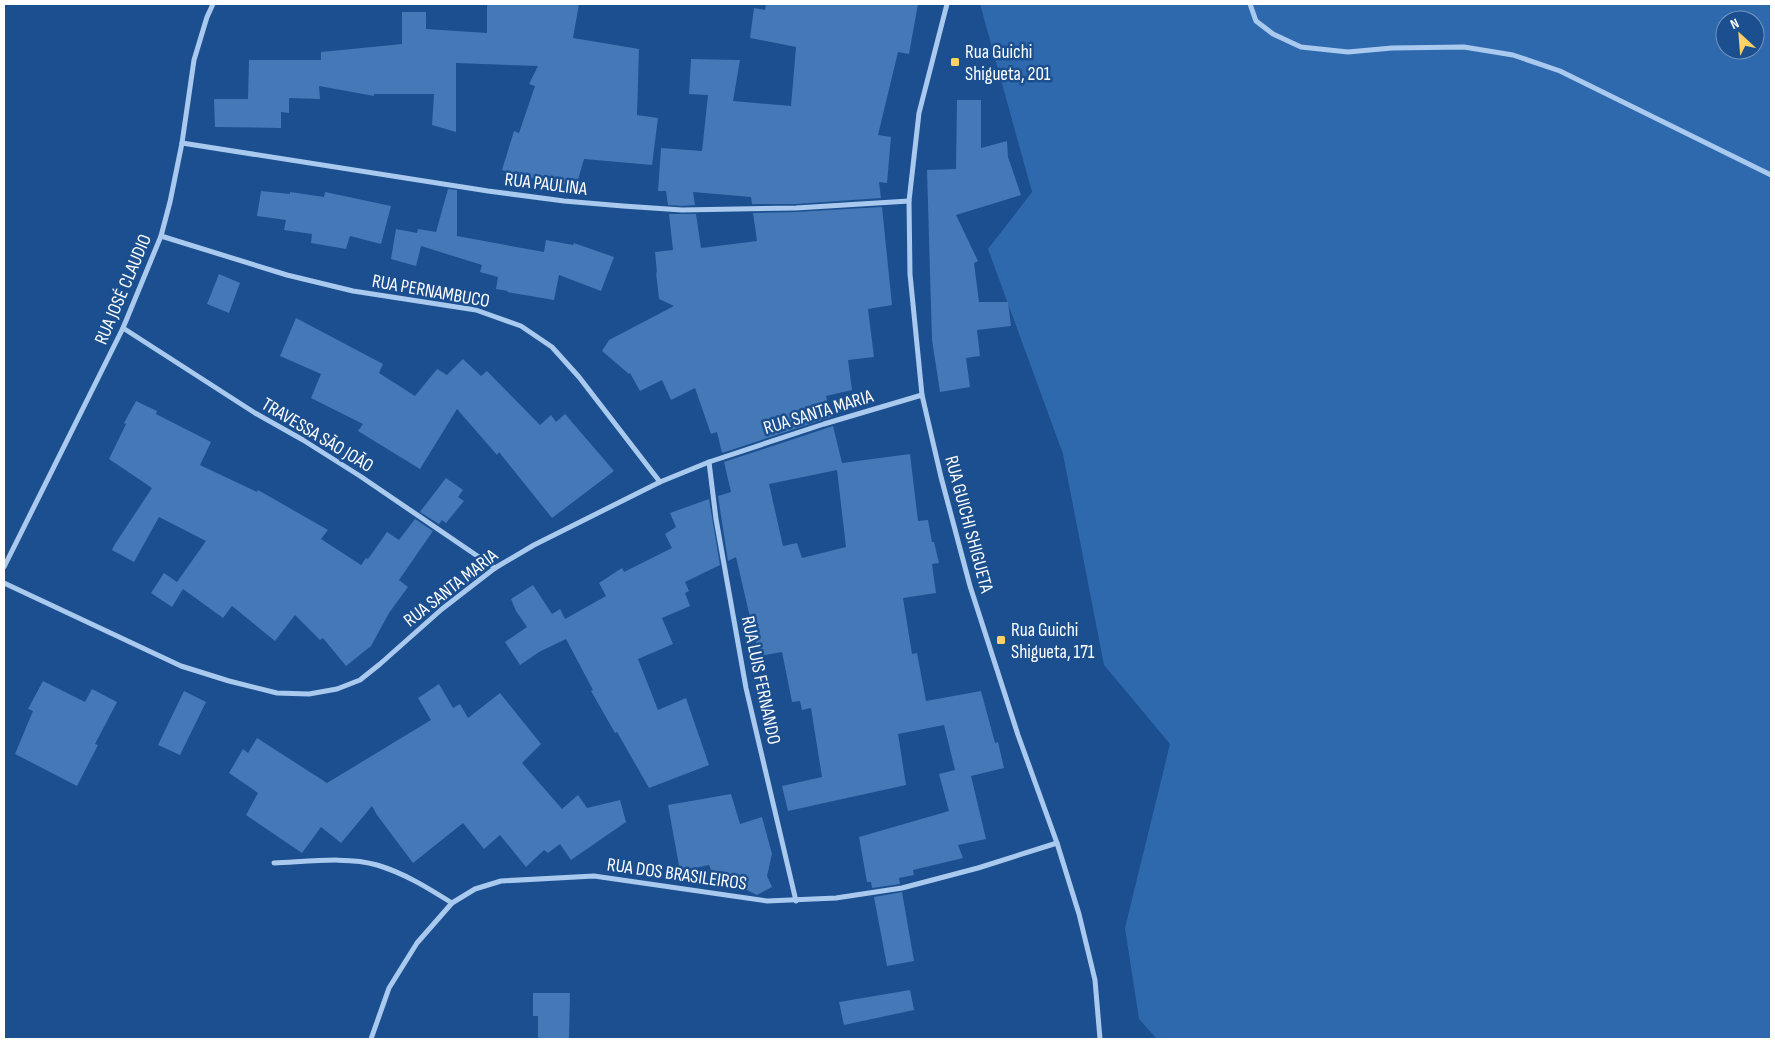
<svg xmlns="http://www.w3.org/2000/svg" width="1775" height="1043" viewBox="0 0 1775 1043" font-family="'Sofia Sans Condensed',sans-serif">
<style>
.green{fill:#2e69ad;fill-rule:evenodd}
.building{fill:#4478b7;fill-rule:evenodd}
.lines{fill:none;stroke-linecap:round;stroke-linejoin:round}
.street{stroke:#a9c9ee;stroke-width:5}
.poi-dot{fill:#ffd166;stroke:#1b4f8f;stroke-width:2}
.labels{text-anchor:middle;stroke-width:5;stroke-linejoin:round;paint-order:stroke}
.poi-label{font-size:19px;fill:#fff;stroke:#1b4f8f;text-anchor:start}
.street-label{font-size:19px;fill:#fff;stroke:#1b4f8f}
</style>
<rect width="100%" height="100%" fill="#1b4f8f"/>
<!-- green -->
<path class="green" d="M980 4H1771V1039H1157L1139 1019 1125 928 1170 744 1104 665 1063 454 988 249 1032 192ZM1725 20H1755V50H1725Z"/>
<!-- building -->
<g class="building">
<path d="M487 4H579L573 38 639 49 637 115 658 118 652 165 584 159 576 187 526 177 502 170 514 131 519 133 535 86 529 84 538 66 456 63V132L432 125 434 94H374V96L319 86 320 99 289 98V113L281 112V128L215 127 214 99H248L249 60H321V52L402 44V12H426V29L487 33Z"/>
<path d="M766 4H918L909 54 898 52 878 135 891 137 887 183 879 182 881 198 796 204H752L751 197 693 192 695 205 682 206 668 205 666 191H658L661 148 702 151 708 95 689 94 691 59 740 60 733 101 791 106 796 47 750 38 754 8 765 10Z"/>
<path d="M957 100H981V148L1007 141 1008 157 1021 195 956 215 978 261 974 263 979 302H1008L1011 326 977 330 980 356 966 358 970 387 940 392 932 340 927 170 956 169Z"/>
<path d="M448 189 457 190V236L544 252 546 240 573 245 574 243 614 257 601 291 559 275 554 300 507 292 508 291 496 289 498 277 480 272 482 265 421 246 416 266 391 259 396 229 417 233 418 229 436 232Z"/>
<path d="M261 191 290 194V192L324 197 325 192 391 206 381 244 350 236 346 249 311 243 312 234 284 230 286 220 257 216Z"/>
<path d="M882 207 892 305 868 309 874 357 848 360 852 390 826 396 831 417 722 453 717 432 711 434 695 388 671 400 662 380 640 391 630 373 629 374 602 351 609 340 674 306 659 299 656 272 657 273 655 252 673 250 669 214H696L701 248 757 241 753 213 796 212Z"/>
<path d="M219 274 240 283 229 313 207 304Z"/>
<path d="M296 318 383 364 379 373 415 396 437 369 447 375 463 359 481 376 487 371 540 425 551 415 556 422 565 414 614 471 552 518 499 452 497 455 457 409 420 469 358 431 363 424 311 398 321 374 280 356Z"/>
<path d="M136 401 157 411 156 414 211 442 200 465 257 492 258 490 328 530 321 539 361 565 366 558 368 559 387 532 399 540 415 519 433 531 399 580 408 587 389 613 371 646 346 666 323 638 320 640 295 615 275 641 232 606 223 618 183 589 172 607 151 593 164 573 177 582 206 541 159 517 134 562 112 550 115 544 152 488 109 459 126 424 124 423Z"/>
<path d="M833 426 842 463 910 454 918 521 928 520 932 542H934L939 563 932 564 936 593 903 598 912 654 917 653 926 701 981 691 995 743 998 742 1004 768 971 776 986 839 958 845 963 858 913 870 914 875 899 878 900 884 872 888 871 882H867L859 837 949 811 939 774 955 770 944 725 898 734 906 785 788 811 782 786 822 777 811 708 802 710 800 701 792 702 782 652 759 656 736 557 728 561 718 496 731 492 724 462ZM837 470 846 547 802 558 797 543 783 546 769 484Z"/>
<path d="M446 478 463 490 458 497 464 501 446 523 442 520 439 524 420 512Z"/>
<path d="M709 499 720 565 685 582 689 591 685 593 690 606 662 618 673 644 638 659 658 710 686 698 709 765 649 788 617 732 615 733 591 691 593 690 566 639 539 652 520 665 505 642 527 627 516 611 511 599 533 585 552 614 560 609 565 619 606 596 599 583 622 568 624 572 672 548 665 534 676 527 670 513Z"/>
<path d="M43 681 85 702 92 689 117 702 95 744 98 745 77 786 15 754 33 711 28 709Z"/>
<path d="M439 684 453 708 460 704 468 718 500 693 541 744 522 763 562 809 578 795 587 808 620 800 626 822 571 860 560 844 548 853 544 850 526 867 500 835 484 849 463 823 413 863 377 815 372 806 341 843 321 827 302 853 246 815 258 793 229 773 243 749 248 753 257 738 327 783 431 720 418 698Z"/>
<path d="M184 691 206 702 180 755 158 745Z"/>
<path d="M731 794 740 824 762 817 772 854 767 876 772 887 757 895 712 873 709 865 680 871 668 805Z"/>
<path d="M902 892 914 961 887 966 874 897Z"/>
<path d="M910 990 914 1010 844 1025 839 1002Z"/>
<path d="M533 993H570L569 1039H538V1016H533Z"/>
</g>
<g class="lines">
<!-- street -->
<g class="street">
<path d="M947 4 919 113 909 201 910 274 922 395 941 477 970 586 1018 735 1057 843 1079 914 1095 980 1100 1039"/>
<path d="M1250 4 1256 21 1273 34 1301 47 1348 52 1392 48 1464 47 1513 55 1560 71 1771 175"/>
<path d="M182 143 488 191 564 201 623 206 682 210 796 208 909 201"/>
<path d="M161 236 287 275 353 291 476 310 521 326 552 347 579 377 660 482"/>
<path d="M123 328 255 413 303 440 360 476 495 568"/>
<path d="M709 462 716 519 746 688 796 901"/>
<path d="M4 567 123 328 161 236 170 202 182 143 194 60 207 17 213 4"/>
<path d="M4 583 181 666 229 681 277 693 309 694 337 689 360 680 380 664 442 609 495 568 534 545 660 482 709 462 824 424 922 395"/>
<path d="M274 863C304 862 348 856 377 865 404 873 428 888 452 903"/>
<path d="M371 1039 389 988 417 943 452 903 475 889 501 881 594 876 767 901 836 898 902 888 978 868 1057 843"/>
</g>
</g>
<!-- markers -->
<g class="poi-dot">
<rect x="950" y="57" width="10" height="10" rx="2.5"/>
<rect x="996" y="635" width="10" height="10" rx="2.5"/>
</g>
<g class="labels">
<!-- poi labels -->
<g class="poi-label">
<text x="965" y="58">Rua Guichi<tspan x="965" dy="22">Shigueta, 201</tspan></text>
<text x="1011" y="636">Rua Guichi<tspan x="1011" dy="22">Shigueta, 171</tspan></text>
</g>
<!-- street labels -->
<g class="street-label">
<text transform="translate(546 183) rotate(7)" y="7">RUA PAULINA</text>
<text transform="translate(122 289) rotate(-67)" y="7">RUA JOSÉ CLAUDIO</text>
<text transform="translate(431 290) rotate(10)" y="7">RUA PERNAMBUCO</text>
<text transform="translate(818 411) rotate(-17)" y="7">RUA SANTA MARIA</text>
<text transform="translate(318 434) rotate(31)" y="7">TRAVESSA SÃO JOÃO</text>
<text transform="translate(970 524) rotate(75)" y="7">RUA GUICHI SHIGUETA</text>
<text transform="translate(450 587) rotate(-38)" y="7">RUA SANTA MARIA</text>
<text transform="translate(762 680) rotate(78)" y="7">RUA LUIS FERNANDO</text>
<text transform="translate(677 873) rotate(8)" y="7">RUA DOS BRASILEIROS</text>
</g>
</g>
<!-- border -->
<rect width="1775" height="1043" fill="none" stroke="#ffffff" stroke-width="10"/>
<!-- north arrow -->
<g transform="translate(1740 35) rotate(334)"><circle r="24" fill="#1b4f8f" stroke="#7695bc"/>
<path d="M0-4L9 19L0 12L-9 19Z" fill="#ffd166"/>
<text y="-8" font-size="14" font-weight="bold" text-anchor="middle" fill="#ffffff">N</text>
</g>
</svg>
